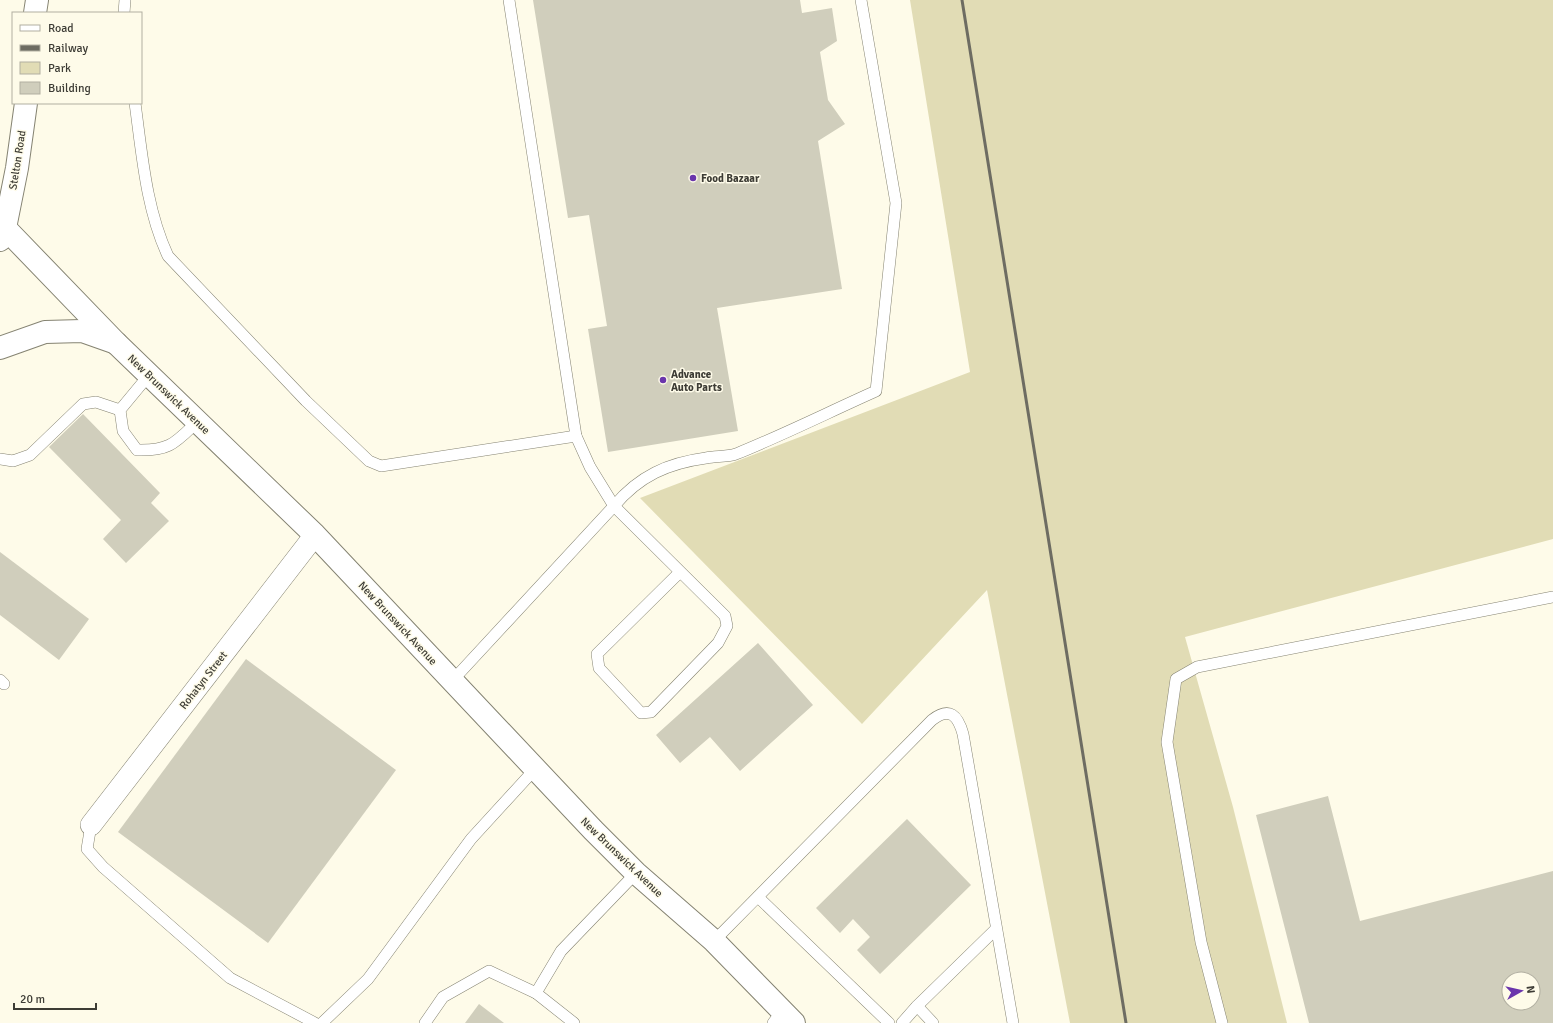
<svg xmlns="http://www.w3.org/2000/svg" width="1553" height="1023" viewBox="0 0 1553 1023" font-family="Signika,sans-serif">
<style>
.green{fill:#e1dcb5}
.building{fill:#d0cebc;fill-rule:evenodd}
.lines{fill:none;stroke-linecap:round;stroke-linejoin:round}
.service-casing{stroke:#858372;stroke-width:12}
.minor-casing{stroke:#858372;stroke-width:22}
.tertiary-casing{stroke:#858372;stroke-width:24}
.secondary-casing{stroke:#858372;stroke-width:24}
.service{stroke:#fff;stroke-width:11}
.minor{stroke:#fff;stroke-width:21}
.tertiary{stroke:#fff;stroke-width:22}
.secondary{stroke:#fff;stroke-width:22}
.rail{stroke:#6d6c62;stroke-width:3}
.poi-dot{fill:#6a35ac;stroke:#fefbe9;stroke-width:1.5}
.labels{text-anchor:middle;stroke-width:3;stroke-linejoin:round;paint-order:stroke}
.street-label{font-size:11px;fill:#3d3c35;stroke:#fefbe9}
.poi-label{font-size:11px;font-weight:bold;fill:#3d3c35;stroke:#fefbe9;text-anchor:start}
</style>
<rect width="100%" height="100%" fill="#fefbe9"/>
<!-- green -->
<path class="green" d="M910 0H1553V539L1185 637 1233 807 1287 1023H1070L987 590 862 724 640 498 970 372Z"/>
<!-- building -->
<g class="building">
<path d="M533 0H800L802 13 832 8 837 41 820 52 828 100 845 124 818 141 842 289 717 308 738 431 608 452 588 329 607 326 589 215 568 218Z"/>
<path d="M83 414 160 493 151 503 169 521 126 563 103 539 121 520 49 447Z"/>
<path d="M0 552 89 619 59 660 0 615Z"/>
<path d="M758 643 813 705 740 771 710 737 680 763 656 735Z"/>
<path d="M246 659 396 770 268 943 118 832Z"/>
<path d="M1328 796 1360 921 1553 871V1023H1309L1256 815ZM1509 979H1533V1003H1509Z"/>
<path d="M907 819 971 885 880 974 857 950 870 937 853 919 840 933 816 908Z"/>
<path d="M479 1004 504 1023H465Z"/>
</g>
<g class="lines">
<defs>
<g id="service">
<path d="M509 0 576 436"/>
<path d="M124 13 125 0"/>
<path d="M135 103C142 154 146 209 168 256L306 401 369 461 381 466 576 436 590 467 614 506 725 616 727 626 718 643 651 712 641 713 599 668 597 654 680 572"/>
<path d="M149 375 120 410 123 431 137 450C170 451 175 443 198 421"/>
<path d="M0 459 13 461 30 455 83 404 96 402 120 410"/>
<path d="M0 680 4 684"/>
<path d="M453 680 614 506C639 476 668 463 706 458 716 456 727 457 736 454 783 435 829 412 876 391L896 203 861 0"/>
<path d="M91 825 87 849 103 867 230 978 315 1023"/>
<path d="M758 897 889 1023"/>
<path d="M714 941 932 720C950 706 958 716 963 734L1013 1023"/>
<path d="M536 993 561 951 636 873"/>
<path d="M917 1006 933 1023"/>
<path d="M322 1023 368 979 471 839 536 768"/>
<path d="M425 1023 443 997 489 971 536 993 574 1023"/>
<path d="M773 1023 782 1011"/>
<path d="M902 1023 917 1006 996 929"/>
<path d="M1222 1023 1201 942 1167 742 1176 679 1197 667 1553 597"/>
</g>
<path id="minor" d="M91 825 315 535"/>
<path id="tertiary" d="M5 228 116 343 315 535 593 830 636 873 714 941 794 1023"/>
<g id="secondary">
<path d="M35 13 37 0"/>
<path d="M0 240 5 228 17 168 26 103"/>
<path d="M0 348 45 332 82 331 116 343"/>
</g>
</defs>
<!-- service casing -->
<use href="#service" class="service-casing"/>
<!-- minor casing -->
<use href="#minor" class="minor-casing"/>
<!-- tertiary casing -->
<use href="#tertiary" class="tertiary-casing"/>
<!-- secondary casing -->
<use href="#secondary" class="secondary-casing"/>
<!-- service -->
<use href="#service" class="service"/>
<!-- minor -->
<use href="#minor" class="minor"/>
<!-- tertiary -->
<use href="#tertiary" class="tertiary"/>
<!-- secondary -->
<use href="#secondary" class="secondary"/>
<!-- rail -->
<path class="rail" d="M962 0 1126 1023"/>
</g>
<!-- markers -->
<g class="poi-dot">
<circle cx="693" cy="178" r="4"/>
<circle cx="663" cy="380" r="4"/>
</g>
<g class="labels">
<!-- street labels -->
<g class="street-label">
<text transform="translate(17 160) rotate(-81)" y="4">Stelton Road</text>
<text transform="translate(169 394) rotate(44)" y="4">New Brunswick Avenue</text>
<text transform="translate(398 623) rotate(47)" y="4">New Brunswick Avenue</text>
<text transform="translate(203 680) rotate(-52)" y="4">Rohatyn Street</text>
<text transform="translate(622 857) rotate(44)" y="4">New Brunswick Avenue</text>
</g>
<!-- poi labels -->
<g class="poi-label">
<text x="701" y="182">Food Bazaar</text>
<text x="671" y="378">Advance<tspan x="671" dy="13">Auto Parts</tspan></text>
</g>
</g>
<!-- legend -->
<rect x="12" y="12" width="130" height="92" fill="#fefbe9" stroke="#b1afa1"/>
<rect x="20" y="25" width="20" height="6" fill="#ffffff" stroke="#b1afa1"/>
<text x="48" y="32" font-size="12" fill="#3d3c35">Road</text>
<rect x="20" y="45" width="20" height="6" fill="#6d6c62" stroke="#b1afa1"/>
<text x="48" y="52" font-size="12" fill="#3d3c35">Railway</text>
<rect x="20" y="62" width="20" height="12" fill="#e1dcb5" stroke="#b1afa1"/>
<text x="48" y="72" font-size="12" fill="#3d3c35">Park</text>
<rect x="20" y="82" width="20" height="12" fill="#d0cebc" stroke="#b1afa1"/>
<text x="48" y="92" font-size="12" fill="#3d3c35">Building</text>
<!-- north arrow -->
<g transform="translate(1521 991) rotate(82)"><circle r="19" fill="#fefbe9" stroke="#b1afa1"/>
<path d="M0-3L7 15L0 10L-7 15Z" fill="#6a35ac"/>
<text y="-6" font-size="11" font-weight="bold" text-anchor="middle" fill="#3d3c35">N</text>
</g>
<!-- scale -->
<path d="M14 1003v6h82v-6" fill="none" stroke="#3d3c35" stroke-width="2"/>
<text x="20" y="1003" font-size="12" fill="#3d3c35" stroke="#fefbe9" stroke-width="3" paint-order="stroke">20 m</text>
</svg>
